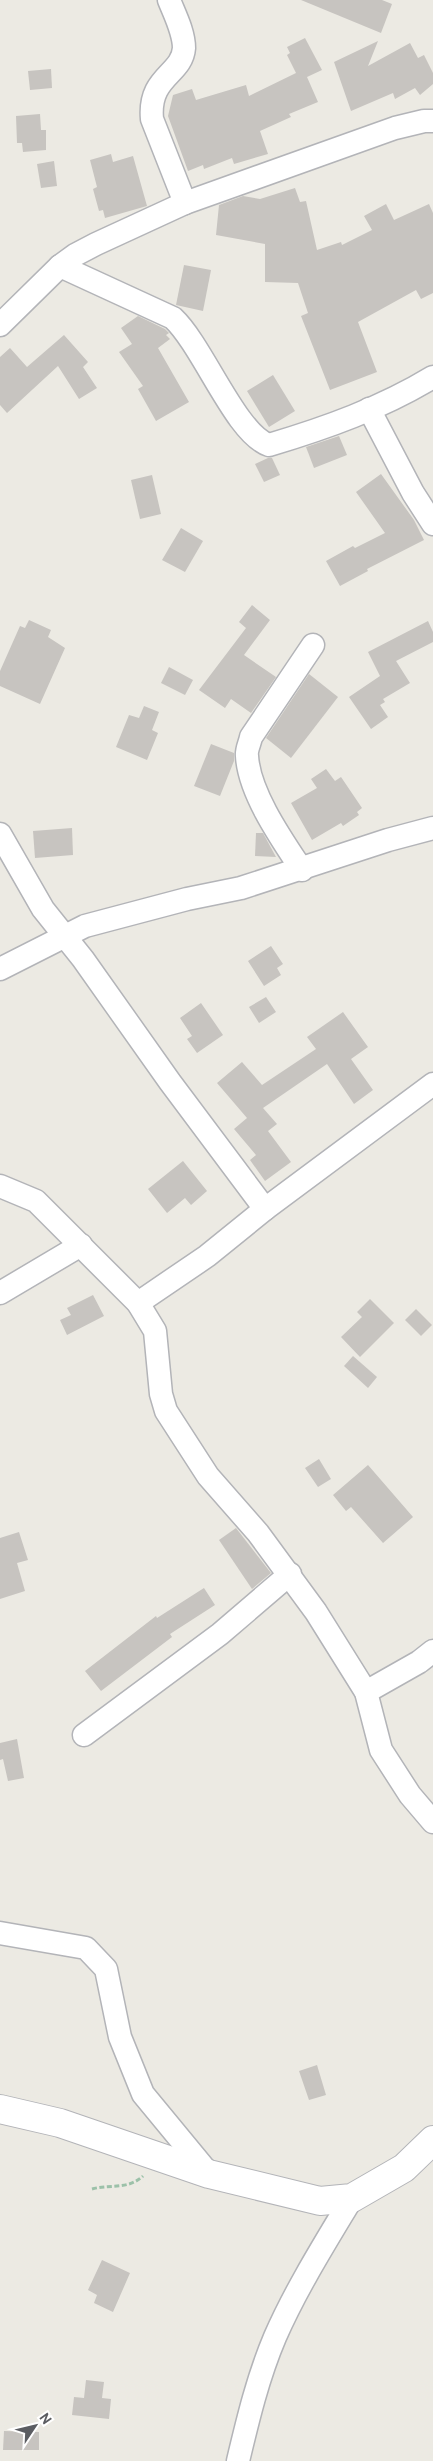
<svg xmlns="http://www.w3.org/2000/svg" width="433" height="2461" viewBox="0 0 433 2461" font-family="Overpass,sans-serif">
<style>
.building{fill:#c7c4c0}
.lines{fill:none;stroke-linecap:round;stroke-linejoin:round}
.minor-casing{stroke:#b3b4b8;stroke-width:25}
.tertiary-casing{stroke:#b3b4b8;stroke-width:30}
.path{stroke:#9cc1a9;stroke-width:3;stroke-dasharray:5 2.5;stroke-linecap:butt}
.minor{stroke:#fff;stroke-width:22}
.tertiary{stroke:#fff;stroke-width:28}
</style>
<rect width="100%" height="100%" fill="#eceae3"/>
<!-- building -->
<g class="building">
<path d="M301 0H382L392 4 381 33Z"/>
<path d="M305 38 322 70 307 77 318 102 289 114 291 117 260 131 268 154 234 164 232 158 204 169 203 165 188 171 168 116 173 95 192 89 196 100 246 85 249 96 296 73 287 55 290 53 287 47Z"/>
<path d="M378 41 368 66 410 43 418 58 424 55 433 73V84L420 95 415 88 395 99 393 93 351 111 334 62Z"/>
<path d="M51 69 52 88 30 90 28 71Z"/>
<path d="M40 114 41 130H46V150L23 152 22 143H17L16 116Z"/>
<path d="M111 154 113 162 133 156 147 206 105 218 103 210 99 211 93 189 97 187 90 160Z"/>
<path d="M54 161 57 186 41 188 37 164Z"/>
<path d="M295 188 300 202 306 201 317 250 341 242 342 245 372 230 364 216 386 204 394 220 429 204 433 213V293L421 299 416 290 358 322 377 372 330 390 301 316 308 313 298 283 265 282V244L216 235 219 205 243 196 260 199Z"/>
<path d="M184 265 211 270 203 311 176 305Z"/>
<path d="M138 316 165 329 169 333 166 335 170 339 158 348 189 402 156 421 138 389 143 386 119 352 132 344 121 328Z"/>
<path d="M64 335 88 362 83 367 97 388 79 399 58 366 7 413 0 405V357L10 348 27 367Z"/>
<path d="M273 375 295 411 269 427 247 391Z"/>
<path d="M339 436 347 455 314 468 306 447Z"/>
<path d="M268 458H272L280 475 264 482 255 464Z"/>
<path d="M381 474 414 520 424 540 367 569 368 571 340 586 326 561 353 546 355 548 385 533 356 492Z"/>
<path d="M152 475 161 514 140 519 131 480Z"/>
<path d="M181 528 203 541 185 572 162 560Z"/>
<path d="M252 605 270 620 244 655 276 677 251 713 231 699 225 708 199 690 246 628 239 622Z"/>
<path d="M29 620 51 630 48 637 65 648 40 704 0 686V671L20 626 25 628Z"/>
<path d="M428 621 433 632V642L396 661 410 683 383 699 385 702 380 705 388 717 371 729 349 697 380 676 368 652Z"/>
<path d="M169 667 193 680 185 695 161 683Z"/>
<path d="M309 674 338 697 291 758 266 738Z"/>
<path d="M144 706 159 712 152 730 158 733 147 760 116 747 129 715 139 718Z"/>
<path d="M211 744 234 753V761L220 796 194 786Z"/>
<path d="M326 769 335 781 341 777 362 808 357 812 359 815 343 826 341 823 312 840 291 803 317 788 311 779Z"/>
<path d="M72 828 73 855 35 858 33 831Z"/>
<path d="M256 833H263L276 857 255 856Z"/>
<path d="M271 946 283 964 277 968 281 975 264 986 248 961Z"/>
<path d="M266 997 276 1012 259 1023 249 1007Z"/>
<path d="M201 1003 223 1035 197 1053 187 1039 192 1036 180 1018Z"/>
<path d="M343 1012 368 1047 351 1059 373 1090 354 1104 327 1064 263 1108 277 1124 268 1131 291 1162 265 1181 250 1160 256 1155 234 1129 247 1118 217 1083 242 1062 262 1085 316 1049 307 1037Z"/>
<path d="M183 1161 207 1191 191 1205 185 1198 167 1213 148 1189Z"/>
<path d="M93 1295 104 1316 67 1335 60 1320 71 1315 67 1308Z"/>
<path d="M370 1299 394 1323 360 1357 341 1337 362 1317 357 1312Z"/>
<path d="M416 1309 432 1325 421 1336 405 1320Z"/>
<path d="M353 1356 377 1377 368 1388 344 1366Z"/>
<path d="M319 1459 331 1479 318 1487 305 1468Z"/>
<path d="M368 1465 413 1517 383 1543 351 1507 346 1511 333 1495Z"/>
<path d="M236 1528 271 1573 252 1589 219 1540Z"/>
<path d="M19 1532 28 1560 17 1563 25 1591 0 1599V1538Z"/>
<path d="M204 1588 215 1605 170 1634 172 1637 101 1691 85 1671 156 1616 157 1618Z"/>
<path d="M17 1739 24 1778 8 1781 3 1759 0 1760V1743Z"/>
<path d="M317 2065 326 2095 309 2100 299 2071Z"/>
<path d="M102 2260 130 2273 113 2312 94 2303 97 2295 88 2290Z"/>
<path d="M86 2380 104 2382 102 2398 111 2399 109 2419 72 2415 74 2397 84 2398Z"/>
<path d="M4 2431 39 2432V2450H3Z"/>
</g>
<g class="lines">
<defs>
<g id="minor">
<path d="M169 0C175 15 184 32 184 48 182 75 148 76 152 119L185 203"/>
<path d="M60 266 173 318C203 346 236 434 269 445 326 428 382 408 433 377"/>
<path d="M0 325 60 266 75 255 96 244 185 203 395 128 424 121H433"/>
<path d="M369 409 413 493 433 524"/>
<path d="M0 834 43 909 83 959 170 1082 265 1209"/>
<path d="M302 870C282 840 249 793 247 756 246 750 250 743 251 737L313 645"/>
<path d="M0 969 85 926 187 899 241 888 388 840 433 828"/>
<path d="M0 1186 36 1201 138 1303 155 1331 161 1394 166 1411 208 1476 258 1533 316 1612 366 1692 381 1750 410 1795 433 1822"/>
<path d="M0 1293 81 1245"/>
<path d="M138 1303 207 1256 265 1209 433 1084"/>
<path d="M366 1692 419 1662 433 1651"/>
<path d="M84 1735 220 1634 290 1574"/>
<path d="M0 1933 86 1948 106 1969 120 2037 143 2094 209 2174"/>
<path d="M238 2461C248 2419 258 2377 275 2337 296 2289 325 2243 352 2198"/>
</g>
<path id="tertiary" d="M0 2109 60 2123 209 2174 320 2201 352 2198 404 2168 433 2140"/>
</defs>
<!-- minor casing -->
<use href="#minor" class="minor-casing"/>
<!-- tertiary casing -->
<use href="#tertiary" class="tertiary-casing"/>
<!-- path -->
<path class="path" d="M92 2189C110 2184 128 2190 143 2176"/>
<!-- minor -->
<use href="#minor" class="minor"/>
<!-- tertiary -->
<use href="#tertiary" class="tertiary"/>
</g>
<!-- north arrow -->
<g transform="translate(35 2426) rotate(55)" stroke="#ffffff" stroke-width="4" paint-order="stroke">
<path d="M0-4L9 19L0 12L-9 19Z" fill="#5b5d62"/>
<text y="-8" font-size="14" font-weight="bold" text-anchor="middle" fill="#5b5d62">N</text>
</g>
</svg>
